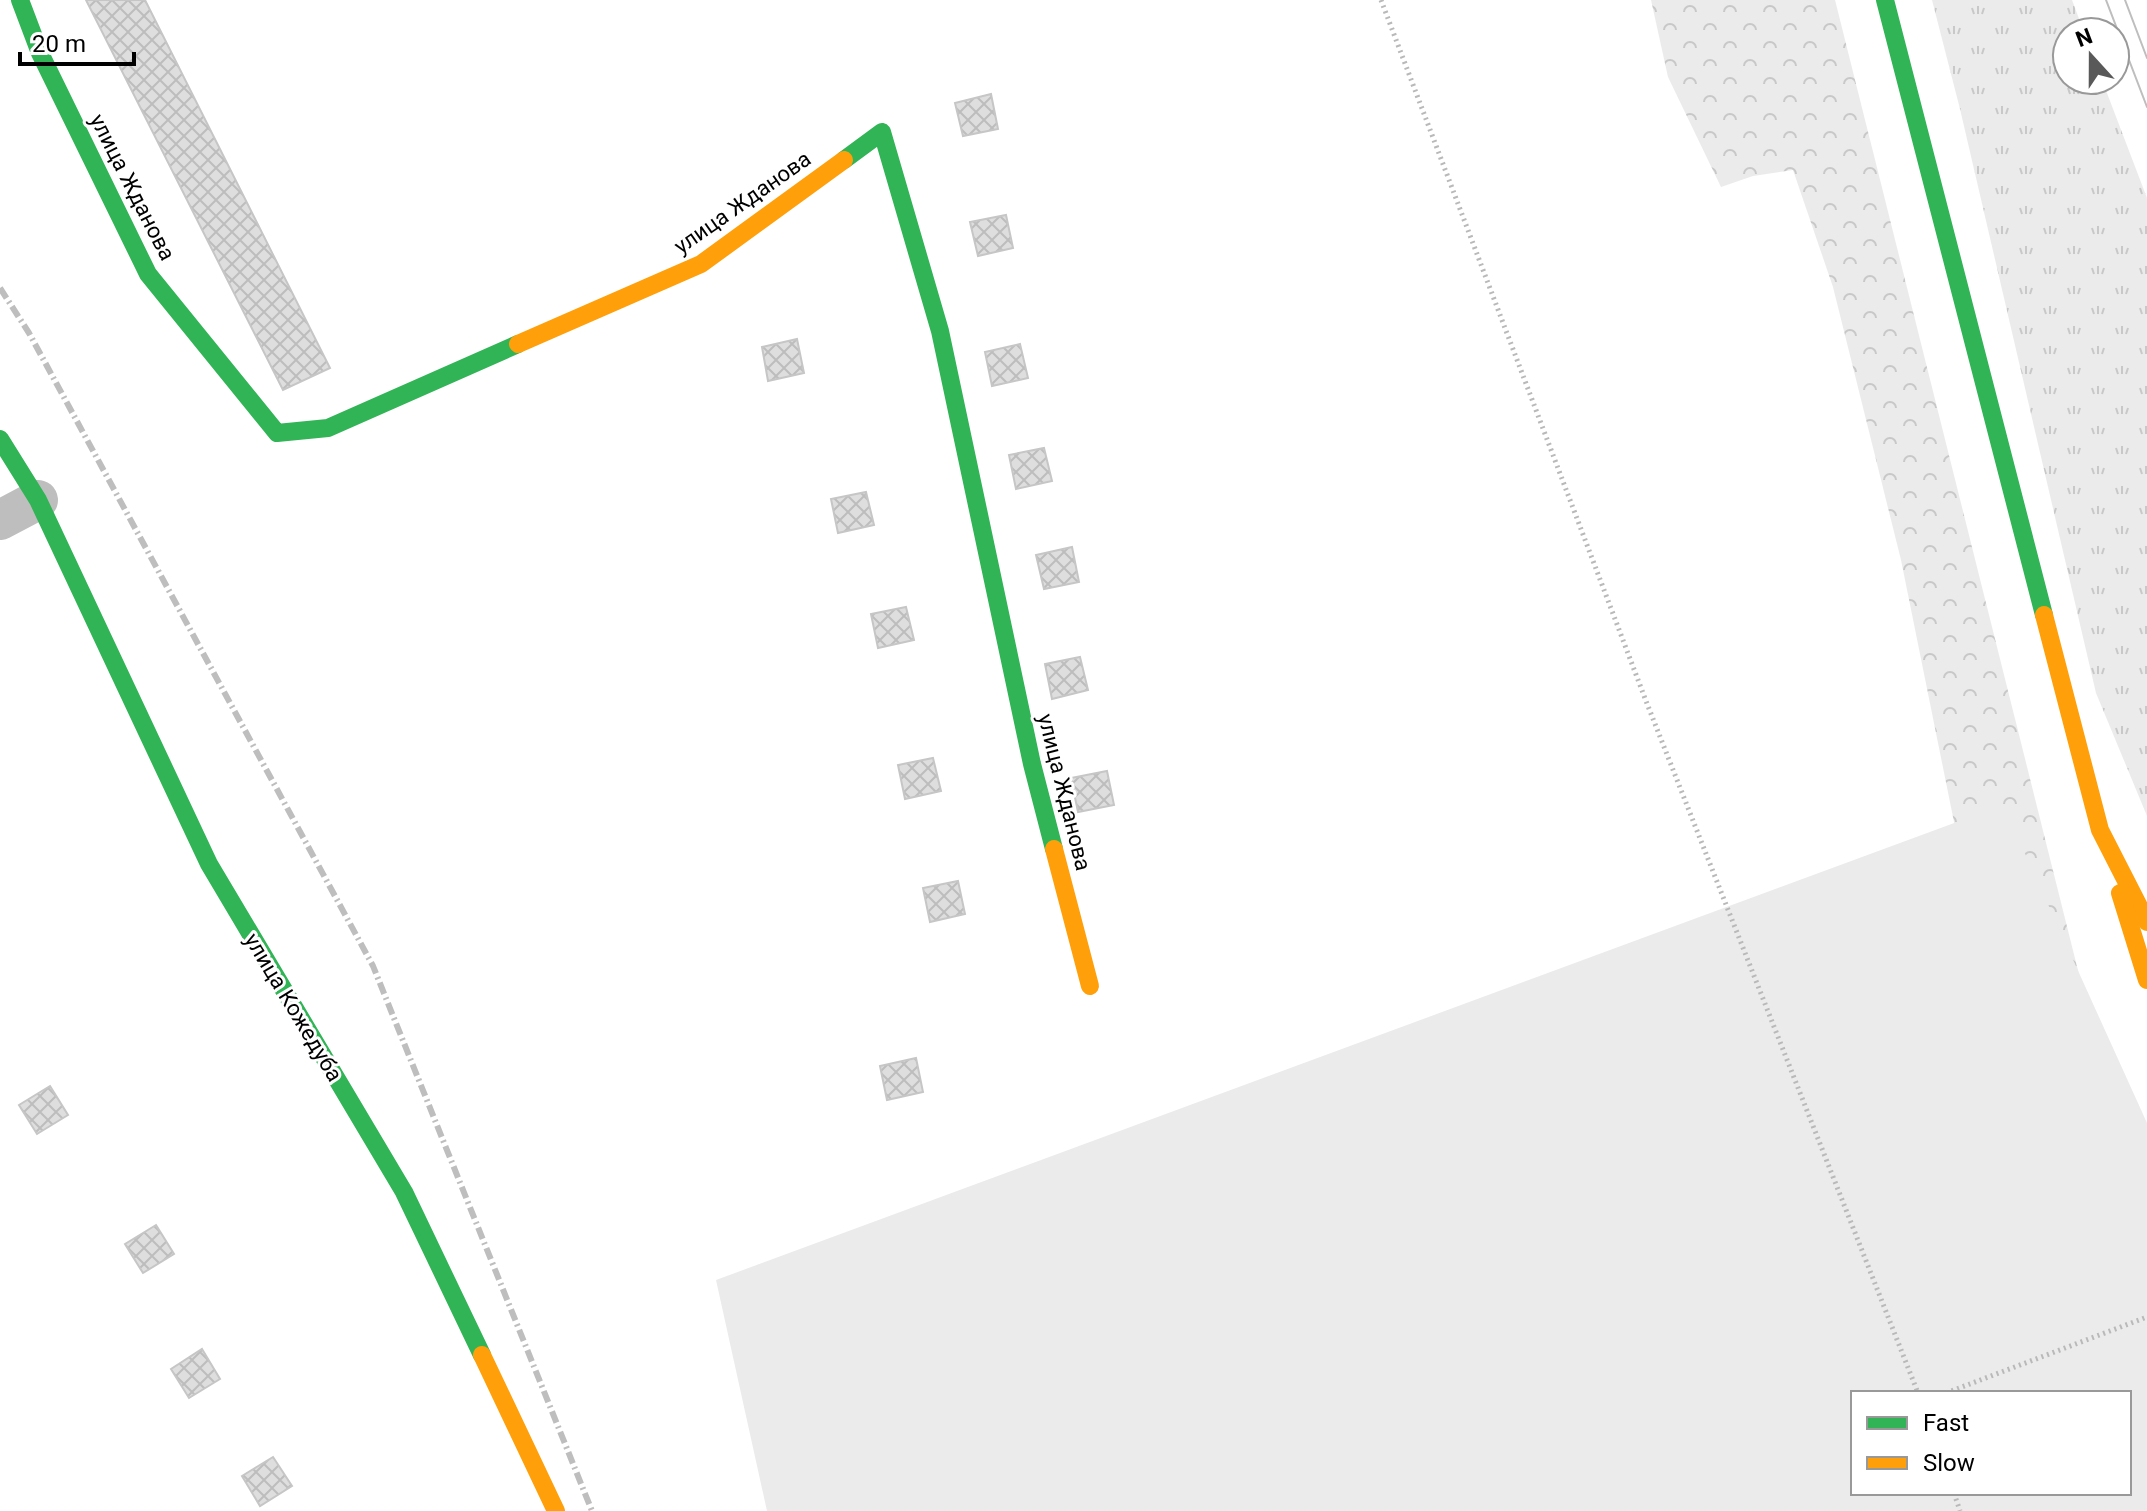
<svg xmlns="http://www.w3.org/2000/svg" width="2147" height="1511" viewBox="0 0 2147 1511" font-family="Roboto,sans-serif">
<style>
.grass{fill:url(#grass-tufts)}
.forest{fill:url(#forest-crowns)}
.green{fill:#ebebeb;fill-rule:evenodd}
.building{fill:url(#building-cross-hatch);stroke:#c6c6c6;stroke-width:2}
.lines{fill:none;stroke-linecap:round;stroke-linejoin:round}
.path{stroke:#b9b9b9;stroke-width:5;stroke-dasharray:2 4;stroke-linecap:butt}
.street{stroke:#bebebe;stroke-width:40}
.fast{stroke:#30b455;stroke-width:18}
.slow{stroke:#ff9f0a;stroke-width:18}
.tram{stroke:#bebebe;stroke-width:2}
.rail{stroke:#bebebe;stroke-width:6;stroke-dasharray:12 4 2 4;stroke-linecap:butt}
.labels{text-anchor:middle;stroke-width:6;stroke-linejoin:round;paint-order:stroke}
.street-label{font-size:22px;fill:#000;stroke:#fff}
</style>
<defs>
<pattern id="grass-tufts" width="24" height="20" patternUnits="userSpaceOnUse" patternTransform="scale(2)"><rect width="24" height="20" fill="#ebebeb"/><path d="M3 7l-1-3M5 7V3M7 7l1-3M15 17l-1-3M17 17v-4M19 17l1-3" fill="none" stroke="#c8c8c8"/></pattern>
<pattern id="forest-crowns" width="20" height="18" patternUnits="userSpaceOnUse" patternTransform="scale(2)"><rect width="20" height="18" fill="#ebebeb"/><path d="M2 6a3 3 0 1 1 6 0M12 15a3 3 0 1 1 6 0" fill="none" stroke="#c8c8c8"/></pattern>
<pattern id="building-cross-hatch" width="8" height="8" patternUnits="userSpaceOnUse" patternTransform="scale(2)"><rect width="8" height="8" fill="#dedede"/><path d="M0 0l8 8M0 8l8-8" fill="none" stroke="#bdbdbd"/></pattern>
</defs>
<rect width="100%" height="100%" fill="#fff"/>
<!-- grass -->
<path class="grass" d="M1932 0H2072L2084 32H2067V80H2102L2147 198V816L2096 693 1960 109Z"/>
<!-- forest -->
<path class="forest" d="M1651 0H1835L2133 1190 1970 901 1901 560 1833 287 1793 170 1753 176 1721 187 1668 77Z"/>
<!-- green -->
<path class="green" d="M2003 805 2147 1123V1511H767L716 1280ZM1853 1393H2129V1493H1853Z"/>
<!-- building -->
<g class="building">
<path d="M86 0H145L330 368 283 390Z"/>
<path d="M991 94 998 129 963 136 955 103Z"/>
<path d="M1006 215 1013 248 978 256 970 222Z"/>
<path d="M797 339 804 373 768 381 762 347Z"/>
<path d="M1020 344 1028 378 992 386 985 352Z"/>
<path d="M1044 448 1052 481 1016 489 1009 455Z"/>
<path d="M866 492 874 525 838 533 831 499Z"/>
<path d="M1072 547 1079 582 1044 589 1036 555Z"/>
<path d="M906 607 914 640 878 648 871 614Z"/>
<path d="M1080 657 1088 690 1052 699 1045 664Z"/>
<path d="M933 758 941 791 905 799 898 765Z"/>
<path d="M1107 771 1114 805 1078 812 1071 778Z"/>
<path d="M958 881 965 914 930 922 923 888Z"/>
<path d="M916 1058 923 1092 887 1100 880 1066Z"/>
<path d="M50 1086 68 1115 37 1134 19 1105Z"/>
<path d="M156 1225 174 1254 143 1273 125 1244Z"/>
<path d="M202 1349 220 1379 189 1398 171 1369Z"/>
<path d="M273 1457 292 1486 260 1506 242 1476Z"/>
</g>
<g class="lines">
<!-- path -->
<g class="path">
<path d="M1381 0 1646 701 1918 1393"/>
<path d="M1946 1393 2147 1317"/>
<path d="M1954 1493 1960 1511"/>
</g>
<!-- street -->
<path class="street" d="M0 520 38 500"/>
<!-- fast -->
<g class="fast">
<path d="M20 0 40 53 148 274 277 433 328 428 518 344"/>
<path d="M1885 0 2044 615"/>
<path d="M844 160 882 132 940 331 1032 764 1054 849"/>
<path d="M0 439 38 500 209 864 404 1192 482 1355"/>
</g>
<!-- slow -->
<g class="slow">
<path d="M518 344 701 264 844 160"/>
<path d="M2044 615 2100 830 2147 922"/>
<path d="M1054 849 1090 986"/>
<path d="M2120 893 2147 980"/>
<path d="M482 1355 556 1511"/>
</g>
<!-- tram -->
<g class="tram">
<path d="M2106 0 2147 107"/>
<path d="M2125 0 2147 58"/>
</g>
<!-- rail -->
<path class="rail" d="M0 288 29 333 373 966 592 1511"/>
</g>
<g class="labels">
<!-- street labels -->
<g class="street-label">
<text transform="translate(133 187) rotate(63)" y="8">улица Жданова</text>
<text transform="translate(742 202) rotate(-35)" y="8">улица Жданова</text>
<text transform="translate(1065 792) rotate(76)" y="8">улица Жданова</text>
<text transform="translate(294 1007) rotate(59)" y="8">улица Кожедуба</text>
</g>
</g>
<!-- legend -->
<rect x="1851" y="1391" width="280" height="104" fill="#ffffff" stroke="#999999" stroke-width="2"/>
<rect x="1867" y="1417" width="40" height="12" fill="#30b455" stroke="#999999" stroke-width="2"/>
<text x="1923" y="1431" font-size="24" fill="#000000">Fast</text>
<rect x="1867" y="1457" width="40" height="12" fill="#ff9f0a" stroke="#999999" stroke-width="2"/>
<text x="1923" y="1471" font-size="24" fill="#000000">Slow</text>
<!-- north arrow -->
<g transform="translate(2091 56) rotate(339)"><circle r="38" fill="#ffffff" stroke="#999999" stroke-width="2"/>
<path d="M0-6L14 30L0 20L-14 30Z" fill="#595959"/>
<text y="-12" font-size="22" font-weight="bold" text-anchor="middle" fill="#000000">N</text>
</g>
<!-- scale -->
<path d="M20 52v12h114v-12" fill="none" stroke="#000000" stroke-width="4"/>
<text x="32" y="52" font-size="24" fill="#000000" stroke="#ffffff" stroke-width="6" paint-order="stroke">20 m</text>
</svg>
